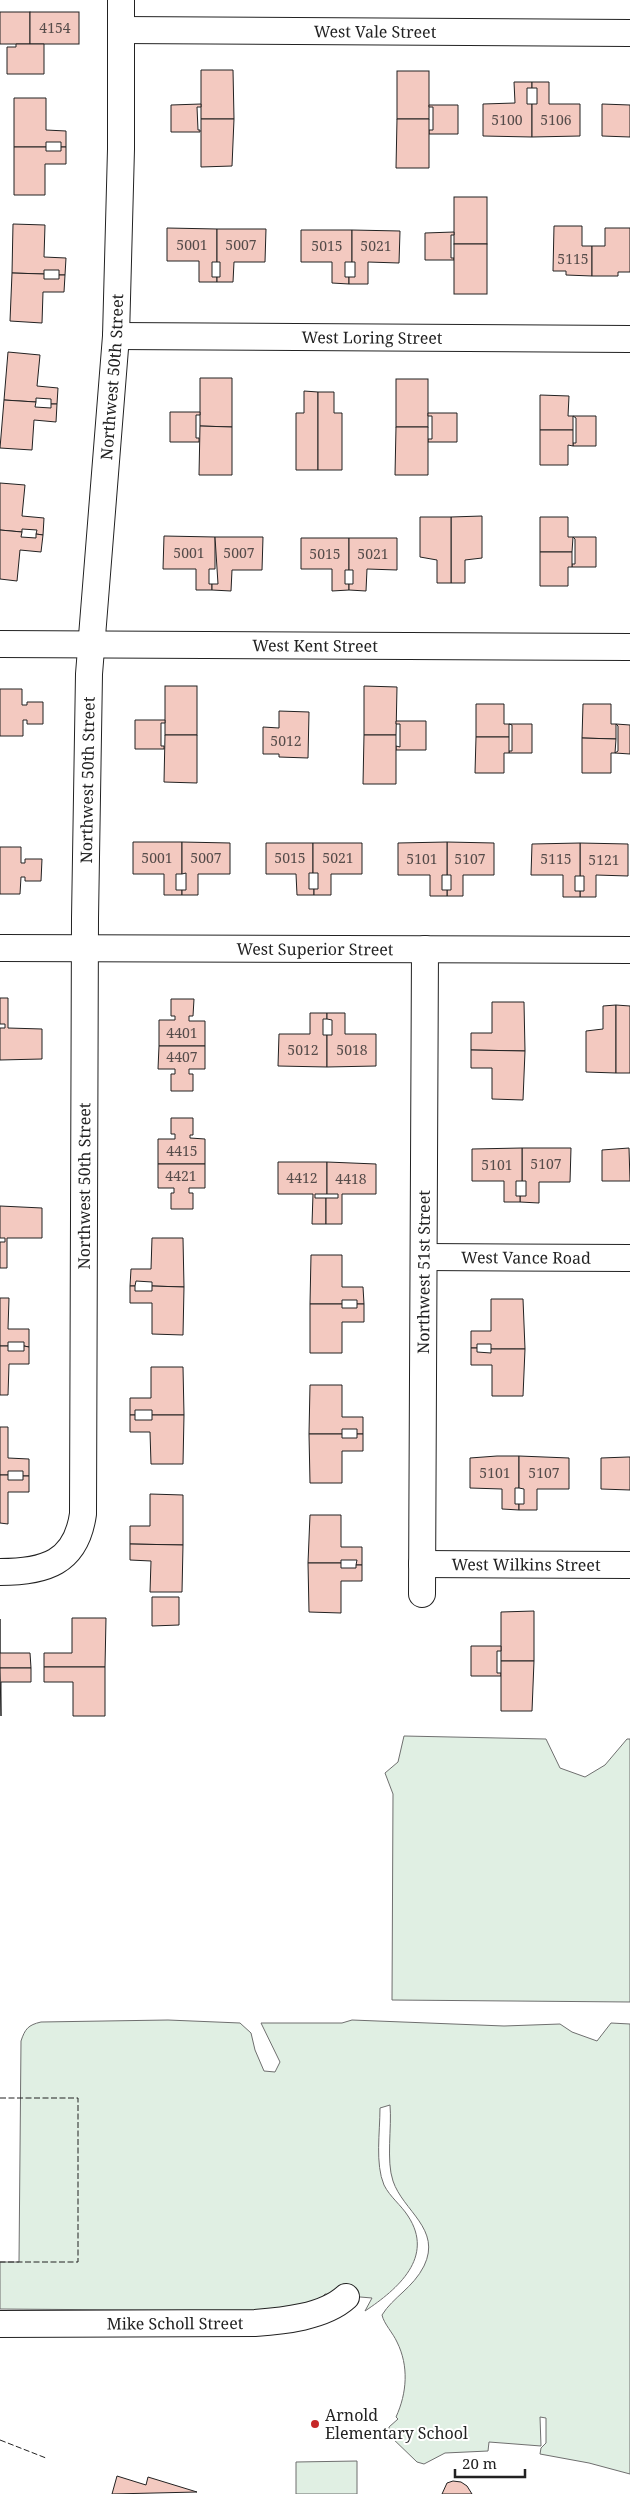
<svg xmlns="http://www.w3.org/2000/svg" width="630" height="2494" viewBox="0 0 630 2494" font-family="'Noto Serif',serif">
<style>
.green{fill:#e0efe3;stroke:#6f6f6f}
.building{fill:#f3c9c0;stroke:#222}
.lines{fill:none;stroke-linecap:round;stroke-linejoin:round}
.minor-casing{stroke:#222;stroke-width:28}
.minor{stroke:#fff;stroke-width:26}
.fence{stroke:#222;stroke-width:1;stroke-dasharray:6 2.5;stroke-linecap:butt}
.poi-dot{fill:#c62828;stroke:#fff;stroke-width:2}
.labels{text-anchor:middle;stroke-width:4;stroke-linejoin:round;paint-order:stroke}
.number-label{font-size:14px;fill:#564c4a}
.street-label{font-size:16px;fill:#222;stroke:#fff}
.poi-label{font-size:16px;fill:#222;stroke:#fff;text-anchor:start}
</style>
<rect width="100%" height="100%" fill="#fff"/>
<!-- green -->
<g class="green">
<path d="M404 1736 546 1739 560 1768 585 1777 605 1765 627 1739H630V2002L392 2000 393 1794 385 1773 398 1762Z"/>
<path d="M168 2020 240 2023 251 2033 255 2050 264 2071 275 2072 280 2062 261 2023H342L352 2020 504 2026 560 2024 572 2032 597 2041 611 2023 630 2024V2474L589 2463 540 2454 541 2448 546 2443V2418L540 2417 541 2446 489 2442 488 2451 445 2453 424 2464 417 2462 389 2435V2427L398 2419 396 2417C407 2393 409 2366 397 2342 393 2333 384 2324 382 2315 393 2297 413 2288 424 2266 442 2229 403 2211 393 2181 386 2161 392 2127 390 2105L380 2108C380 2132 375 2164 384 2185 390 2197 401 2205 408 2216 435 2257 398 2289 365 2311L372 2298 325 2294C314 2308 284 2308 267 2311L0 2309V2262H19L21 2041C25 2029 28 2025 41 2022Z"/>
<path d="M357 2461V2494H296V2462Z"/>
</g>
<!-- building -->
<g class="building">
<rect x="0" y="12" width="30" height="32"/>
<rect x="30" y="12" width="49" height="32"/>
<path d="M16 44H44V74H7V47H16Z"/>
<path d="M201 70H233L234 119H201Z"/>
<rect x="397" y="71" width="32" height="48"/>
<path d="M514 82H532V88H527V104H532V137L483 136V104L515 103Z"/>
<path d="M532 82H549V104H580V136L532 137V104H537V88H532Z"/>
<path d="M14 98H46V130L66 131V147H61V142H46V147H14Z"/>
<path d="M201 104V107H197L198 130H200V132H171V105Z"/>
<path d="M602 104 630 105V137L602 136Z"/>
<path d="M429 105H458V134H429V130H433V107H429Z"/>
<path d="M201 119H234L232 166 201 167Z"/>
<path d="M397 119H429V168H396Z"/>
<path d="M14 147H46V151H61V147H66V164H45V195H14Z"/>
<rect x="454" y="197" width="33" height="47"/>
<path d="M13 224 45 225 44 257 66 258 65 275H59V270H44V274L12 273Z"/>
<path d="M554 226H582V246H592V276L566 275V271H553Z"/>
<path d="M167 228 217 229V262H212V277H217V282H199V261H167Z"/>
<path d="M605 228H630V272H618V276H592V246H605Z"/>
<path d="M217 229H266L265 262H234L233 282H217V277H220V262H217Z"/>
<path d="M301 230H352V262H345V277H349V284L332 283V262H301Z"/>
<path d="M352 230 400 231 399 263 368 262V284H349V277H355V262H352Z"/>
<path d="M454 232V235H451V258H454V260H425V233Z"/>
<rect x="454" y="244" width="33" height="50"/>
<path d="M12 273 44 274V279H59V275H65L64 292H43L42 323 10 321Z"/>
<path d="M8 352 40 355 37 386 58 388 57 404H51V399L36 398V402L4 400Z"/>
<path d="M200 378H232V427L200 426Z"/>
<rect x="396" y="379" width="32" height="48"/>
<path d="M304 391 318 392V470H296V413H304Z"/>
<path d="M318 392H334V413H342V470H318Z"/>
<path d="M540 395 569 396 568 416H573V430H540Z"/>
<path d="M4 400 36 402 35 407 51 408V404H57L56 422 34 420 32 450 0 448Z"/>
<path d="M170 412H200V415H196V438H199V442H170Z"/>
<path d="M428 413H457V442H428V439H432V416H428Z"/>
<path d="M573 416H596V446H573V443H576V418Z"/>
<path d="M200 426 232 427V475H199Z"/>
<path d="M396 427H428V475H395Z"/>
<path d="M540 430H573V446L568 445V465H540Z"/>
<path d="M0 483 25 485 22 516 44 518 43 535 36 534 37 530 22 529V532L0 530Z"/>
<path d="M482 516V558L465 560V583H451V517Z"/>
<path d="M420 517H451V583H437V560L420 557Z"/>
<path d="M540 517H568V537H573L572 552H540Z"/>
<path d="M0 530 22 532 21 537 36 538V534L43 535 41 552 20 550 17 581 0 579Z"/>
<path d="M164 536 215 537V569H209V584H212V590H196V569H163Z"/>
<path d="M215 537H263L262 570H232L231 591 212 590V584H218Z"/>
<path d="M573 537H596V567H572V564H575V539Z"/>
<path d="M301 538H349V570H345V584H349V590L332 591V569H301Z"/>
<path d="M349 538H397V570L367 569 366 591 349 590V584H353V570H349Z"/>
<path d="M540 552H572V567H568V586H540Z"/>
<rect x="165" y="686" width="32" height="49"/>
<path d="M364 686 397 687 396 735H364Z"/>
<path d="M0 689H22V705H27V702H43V724H27V720H23V736H0Z"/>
<path d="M476 704H504V724H509V737H476Z"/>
<path d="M583 704H611V724H616V739L582 738Z"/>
<path d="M279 711 309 712 308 758 279 757V754H263V727L279 728Z"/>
<path d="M135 720H165V723H161V746H164V749H135Z"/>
<path d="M396 721H426V750H396V746L400 747V724H396Z"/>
<path d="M509 724H532V753H509V751H512V725Z"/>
<path d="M616 724 630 725V754L615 753 618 751V726Z"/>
<path d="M165 735H197V783L164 782Z"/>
<path d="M364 735H396V784H363Z"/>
<path d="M476 737H509V753H504V773H475Z"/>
<path d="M582 738 616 739 615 753H611V773H582Z"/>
<path d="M133 842H182V874H176V890H182V895H164V874H133Z"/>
<path d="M182 842 230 843V874H198V895H182V890H186V873L182 874Z"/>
<path d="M447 842 494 843V875H463V896H447V890H451V875H447Z"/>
<path d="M447 842V875H442V890H447V896H430V875H398V843Z"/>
<path d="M266 843H313V873H309V889H314V895H297L296 874H266Z"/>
<path d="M313 843H362V874H331V895H314V889H318V873H313Z"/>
<path d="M580 843 628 844V876L596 875V897H580V891H584V876H580Z"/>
<path d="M580 843V876H575V891H580V897H563V875H531L532 844Z"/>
<path d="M0 847H21V863H25V859H42L41 881H25V877H21L20 894H0Z"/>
<path d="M0 998H8V1028L42 1029V1059L0 1060V1028H5V1024H0Z"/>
<path d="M171 999H194L193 1016H189V1021H205V1046H159V1020H175V1016H171Z"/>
<path d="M492 1002H524L525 1051 471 1050V1033H492Z"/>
<path d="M616 1005V1073L586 1072V1031L603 1029V1006Z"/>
<path d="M616 1005 630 1006V1073H616Z"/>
<path d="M310 1013H327V1019H323V1035H327V1067L278 1066 279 1034H310Z"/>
<path d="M327 1013H345V1034H376V1066L327 1067V1035H332V1020L327 1019Z"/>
<path d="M159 1046H205V1069H189V1074H193V1091H171V1074H175V1069H158Z"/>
<path d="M471 1050 525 1051 523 1100 492 1099V1068H471Z"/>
<path d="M171 1118H193V1135H190V1138L205 1139V1164H158V1139H175V1134H171Z"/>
<path d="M522 1148H571L570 1182H539V1203L520 1202V1196H526V1181H522Z"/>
<path d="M522 1148V1181H516V1196H520V1202H504V1181H472V1149Z"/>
<path d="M629 1148 630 1181H602V1150Z"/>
<path d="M278 1162H327V1194H315V1198H326V1224H312L313 1194H278Z"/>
<path d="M327 1162 376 1164V1194H342V1224H326V1198H338V1194H327Z"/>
<path d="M158 1164H205V1188H189V1193H193V1209H171V1193H174V1188H158Z"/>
<path d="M0 1206 42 1208V1238H7V1268H0V1242H5V1238H0Z"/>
<path d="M152 1238H183L184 1287 152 1286V1282L136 1281 135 1286H130L131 1269H151Z"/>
<path d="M311 1255H342V1287H363L364 1304H357V1300H342V1304H310Z"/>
<path d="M130 1286H135V1291H152V1286L184 1287 183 1335 152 1334V1303H130Z"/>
<path d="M0 1298H9L8 1329H29V1347L24 1346V1342H8V1346H0Z"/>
<path d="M491 1299H523L525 1349H491V1344H477V1348H471V1331H491Z"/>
<path d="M310 1304H342V1308H357V1304H364V1322H342V1353H310Z"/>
<path d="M0 1346H8V1351H24V1346L29 1347V1364H9L8 1395H0Z"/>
<path d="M471 1348H477V1352L491 1353V1349H525L523 1396H492V1365H471Z"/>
<path d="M151 1367H183L184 1415H152V1410H135V1415H130V1398H151Z"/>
<path d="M310 1385H342V1417H363V1434H357V1429H342V1434H309Z"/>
<path d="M130 1415H135V1420H152V1415H184L183 1464H151L150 1432H130Z"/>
<path d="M0 1427H8V1458L29 1459V1476H23V1471H8V1475H0Z"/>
<path d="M309 1434H342V1438H357V1434H363V1451H342V1483H310Z"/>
<path d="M497 1456H519V1488H515V1504H519V1510L502 1509V1489L470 1488V1458Z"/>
<path d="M519 1456 569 1458V1489H537V1510H519V1504H524V1489L519 1488Z"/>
<path d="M628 1457H630V1490L601 1489V1458Z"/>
<path d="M0 1475H8V1480H23V1476H29V1492H8V1524L0 1523Z"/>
<path d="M150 1494 183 1495V1545L130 1544V1526H150Z"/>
<path d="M310 1515H341V1547H362V1565H356L357 1560H341V1563H308Z"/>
<path d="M130 1544 183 1545 182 1592H150L151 1561 130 1560Z"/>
<path d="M308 1563H341V1568H356V1565H362V1581H341V1613L309 1612Z"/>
<path d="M152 1597H179V1625L152 1626Z"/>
<path d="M534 1611V1661H501V1612Z"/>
<path d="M72 1618H106L105 1667H44V1653H72Z"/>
<path d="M0 1619V1653H30L31 1668H0Z"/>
<path d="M471 1646H501V1651H497V1673H501V1676H471Z"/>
<path d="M501 1661H534L532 1711H501Z"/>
<path d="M44 1667H105V1716H73V1682H44Z"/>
<path d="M0 1668H31V1682H1V1716Z"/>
<path d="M117 2476 146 2485 148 2477 197 2492 112 2494Z"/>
<path d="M453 2481 461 2482 467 2486 472 2494H442L447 2483Z"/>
</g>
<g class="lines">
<defs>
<g id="minor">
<path id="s1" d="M121 30 630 33"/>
<path id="s2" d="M116 336 630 339"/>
<path id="s3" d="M0 644 630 647"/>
<path id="s4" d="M0 948 630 950"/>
<path id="s5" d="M424 1257 630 1258"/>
<path id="s6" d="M422 1564 630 1565"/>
<path id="s7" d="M0 1572C45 1572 76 1563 83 1514L85 918 89 674 116 336 121 149V0"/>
<path id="s8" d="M422 1594 425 949"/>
<path id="s9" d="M0 2324 255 2323C283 2321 324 2317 346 2297"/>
</g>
</defs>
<!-- minor casing -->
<use href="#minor" class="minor-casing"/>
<!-- minor -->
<use href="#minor" class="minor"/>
<!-- fence -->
<g class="fence">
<path d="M0 2098H78V2262H0"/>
<path d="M0 2440 46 2458"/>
</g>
</g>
<!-- markers -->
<circle class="poi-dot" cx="315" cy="2424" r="5"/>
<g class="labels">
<!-- number labels -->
<g class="number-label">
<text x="55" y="33">4154</text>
<text x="507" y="125">5100</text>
<text x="556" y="125">5106</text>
<text x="192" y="250">5001</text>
<text x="241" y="250">5007</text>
<text x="327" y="251">5015</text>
<text x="376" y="251">5021</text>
<text x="573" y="264">5115</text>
<text x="189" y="558">5001</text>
<text x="239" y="558">5007</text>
<text x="325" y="559">5015</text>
<text x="373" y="559">5021</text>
<text x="286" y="746">5012</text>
<text x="157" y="863">5001</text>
<text x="206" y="863">5007</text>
<text x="290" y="863">5015</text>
<text x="338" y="863">5021</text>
<text x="422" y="864">5101</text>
<text x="470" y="864">5107</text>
<text x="556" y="864">5115</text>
<text x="604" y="865">5121</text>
<text x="182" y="1038">4401</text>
<text x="303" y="1055">5012</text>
<text x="352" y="1055">5018</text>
<text x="182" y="1062">4407</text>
<text x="182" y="1156">4415</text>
<text x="546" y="1169">5107</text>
<text x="497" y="1170">5101</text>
<text x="181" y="1181">4421</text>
<text x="302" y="1183">4412</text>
<text x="351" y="1184">4418</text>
<text x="495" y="1478">5101</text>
<text x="544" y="1478">5107</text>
</g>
<!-- street labels -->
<g class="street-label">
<text dy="6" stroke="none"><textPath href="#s1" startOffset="254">West Vale Street</textPath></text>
<text dy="6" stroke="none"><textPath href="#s2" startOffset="256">West Loring Street</textPath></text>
<text dy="6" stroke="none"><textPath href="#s7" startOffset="1252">Northwest 50th Street</textPath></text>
<text dy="6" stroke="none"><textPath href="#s3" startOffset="315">West Kent Street</textPath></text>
<text dy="6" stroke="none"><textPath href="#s7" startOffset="848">Northwest 50th Street</textPath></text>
<text dy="6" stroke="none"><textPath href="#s4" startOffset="315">West Superior Street</textPath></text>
<text dy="6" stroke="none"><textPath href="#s7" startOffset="442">Northwest 50th Street</textPath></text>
<text dy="6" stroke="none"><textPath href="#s5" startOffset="102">West Vance Road</textPath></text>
<text dy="6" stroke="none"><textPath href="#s8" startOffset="322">Northwest 51st Street</textPath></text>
<text dy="6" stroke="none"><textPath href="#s6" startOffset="104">West Wilkins Street</textPath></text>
<text dy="6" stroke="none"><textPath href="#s9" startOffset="175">Mike Scholl Street</textPath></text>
</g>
<!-- poi labels -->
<g class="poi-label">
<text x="325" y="2421">Arnold<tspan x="325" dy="18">Elementary School</tspan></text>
</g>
</g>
<!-- scale -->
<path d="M455 2469v8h70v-8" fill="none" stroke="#222222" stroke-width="2.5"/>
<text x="462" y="2469" font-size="15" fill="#222222" stroke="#ffffff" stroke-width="4" paint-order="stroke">20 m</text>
</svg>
